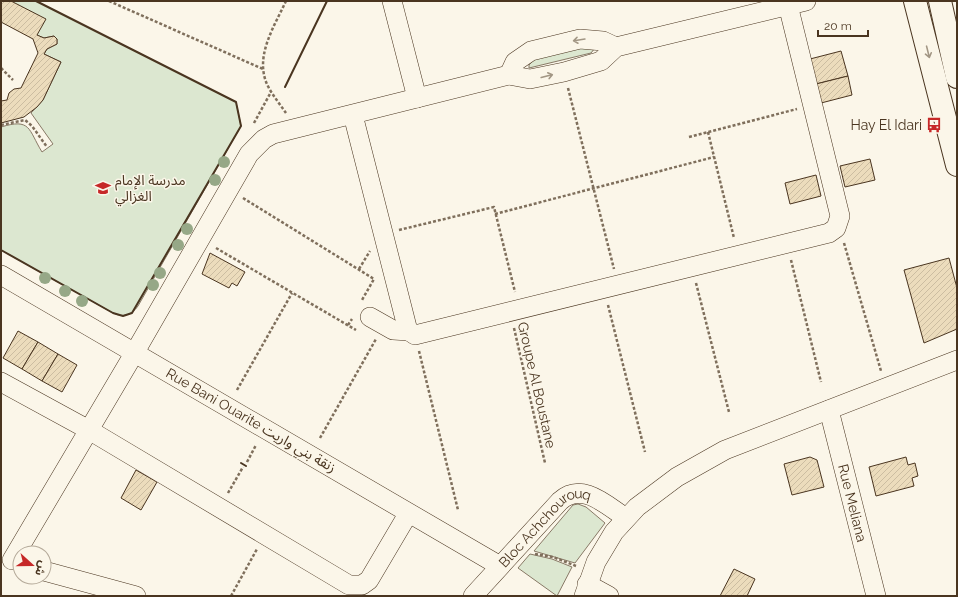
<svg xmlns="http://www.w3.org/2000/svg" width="958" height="597" viewBox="0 0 958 597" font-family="Raleway,'Noto Sans Arabic',sans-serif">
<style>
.grass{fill:#dce7d0;stroke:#887966}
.building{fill:url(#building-hatch);stroke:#4a3520}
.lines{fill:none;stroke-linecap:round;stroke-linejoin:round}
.minor-casing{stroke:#4a3520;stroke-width:20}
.major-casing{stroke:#4a3520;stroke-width:24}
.path{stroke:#7f6f5c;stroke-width:2.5;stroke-dasharray:3 2;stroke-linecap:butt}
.minor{stroke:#fbf6e9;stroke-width:19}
.major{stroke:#fbf6e9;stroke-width:22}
.wall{stroke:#4a3520;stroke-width:2}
.tree{fill:#96a887}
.oneway{stroke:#a29684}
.labels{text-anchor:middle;stroke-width:3;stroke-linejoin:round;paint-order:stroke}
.poi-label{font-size:14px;fill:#4a3520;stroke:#fbf6e9;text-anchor:end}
.street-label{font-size:14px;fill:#4a3520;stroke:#fbf6e9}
</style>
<defs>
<pattern id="building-hatch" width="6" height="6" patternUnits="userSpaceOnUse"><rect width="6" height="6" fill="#ecdcbc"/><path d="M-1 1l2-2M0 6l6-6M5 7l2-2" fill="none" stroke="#ccbda1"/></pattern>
</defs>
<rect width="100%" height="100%" fill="#fbf6e9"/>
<!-- grass -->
<g class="grass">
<path d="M11 1H36L236 102 241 126 138 306C132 315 123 318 113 313L1 250V127C31 118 28 129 42 152L53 144 31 113 43 100 61 62 44 54 47 49 57 44V39L54 36 44 38 37 35Z"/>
<path d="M591 45 595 48 591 53 529 68V65L534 59Z"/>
<path d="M578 504 586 507 605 523 575 563 534 551 573 505Z"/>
<path d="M530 554 552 559 572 567 557 596 518 568Z"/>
</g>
<!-- building -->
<g class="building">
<path d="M1 1H11L46 19 37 35 44 38 54 36 57 39V44L47 49 44 54 61 62 43 100 37 107 24 117 1 123V101L7 100 9 93 14 89 21 88 38 53 33 39 1 22Z"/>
<path d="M841 51 848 76 816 84 810 59Z"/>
<path d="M848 76 852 95 821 103 816 84Z"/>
<path d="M870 159 875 180 845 187 840 166Z"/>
<path d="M816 175 821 196 790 204 785 183Z"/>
<path d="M210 253 245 272 237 286 232 283 229 288 202 274Z"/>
<path d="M949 258 957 288V329L924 343 904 270Z"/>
<path d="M18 331 38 342 22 369 3 358Z"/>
<path d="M38 342 58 354 42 381 22 369Z"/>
<path d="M58 354 77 365 62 392 42 381Z"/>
<path d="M810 457 817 460 824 487 792 495 784 464Z"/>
<path d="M906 457 908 465 915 463 918 476 912 478 914 486 876 496 869 467Z"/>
<path d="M136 470 157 482 141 510 121 498Z"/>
<path d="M734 569 755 579 747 596H720Z"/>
</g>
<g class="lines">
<defs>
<g id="minor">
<path d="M392 1 417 98"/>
<path d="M509 75 515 62 531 51 580 39 603 41 616 47"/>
<path d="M353 115 407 327 409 331 415 335 829 233 836 228 840 216 787 1"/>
<path d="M1 275 500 566"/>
<path d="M370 317 393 330 409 331"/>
<path d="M1 382 89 430 349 585H362L369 580 408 514"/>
<path id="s1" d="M829 410 876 596"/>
<path d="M12 560 135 352 249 154 264 139 273 134 509 75 530 79 564 72 601 61 616 47 806 1"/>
<path d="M44 571 136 596"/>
<path d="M587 584 609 596"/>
<path id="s2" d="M473 596 560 501C582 481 606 505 626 518"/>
<path d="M584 596 596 562 614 532 637 507 677 477 725 450 957 360"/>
</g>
<g id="major">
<path d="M915 1 957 165"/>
<path d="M940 1 957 77"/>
</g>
</defs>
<!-- minor casing -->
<use href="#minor" class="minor-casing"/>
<!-- major casing -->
<use href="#major" class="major-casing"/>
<!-- path -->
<g class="path">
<path d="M109 1 263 69"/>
<path d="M1 68 13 80"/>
<path d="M568 88 614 269"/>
<path d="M286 113C281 106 275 98 270 90 252 60 273 29 286 1"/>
<path d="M254 123 271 92"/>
<path d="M1 125 25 120 32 126 47 147"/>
<path d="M708 132 734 238"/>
<path d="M689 137 797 109"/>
<path d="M243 198 374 279 362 300"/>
<path d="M495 214 714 157"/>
<path d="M399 230 494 207 515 292"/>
<path d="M844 243 881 371"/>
<path d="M216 248 356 330"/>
<path d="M791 260 821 382"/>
<path d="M359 269 370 251"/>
<path d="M696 283 729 412"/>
<path d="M608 305 645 452"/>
<path d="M348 325 352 319"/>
<path d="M514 328 545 463"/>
<path d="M419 351 458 510"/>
<path d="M237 390 292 293"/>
<path d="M320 438 376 339"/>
<path d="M247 462 256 445"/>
<path d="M228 493 243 467"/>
<path d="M535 554 553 557 576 566"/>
<path d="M231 596 257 549"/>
</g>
<!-- minor -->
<use href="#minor" class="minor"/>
<!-- major -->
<use href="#major" class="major"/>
<!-- wall -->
<g class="wall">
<path d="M285 87 327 1"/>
<path d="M1 250 113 313 123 316 132 313 241 126 236 102 36 1"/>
<path d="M241 463 246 466"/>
</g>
</g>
<!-- trees -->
<g class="tree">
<circle cx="224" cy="162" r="6"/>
<circle cx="215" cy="180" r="6"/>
<circle cx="187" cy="229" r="6"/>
<circle cx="178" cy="245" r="6"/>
<circle cx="160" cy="273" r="6"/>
<circle cx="45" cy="278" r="6"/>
<circle cx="153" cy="285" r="6"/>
<circle cx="65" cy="291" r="6"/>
<circle cx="82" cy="301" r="6"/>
</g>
<!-- one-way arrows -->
<defs><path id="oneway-shaft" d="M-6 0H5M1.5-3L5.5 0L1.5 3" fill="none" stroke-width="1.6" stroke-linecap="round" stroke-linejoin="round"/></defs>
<g class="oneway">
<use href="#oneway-shaft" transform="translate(579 40) rotate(171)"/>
<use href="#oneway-shaft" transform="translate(928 52) rotate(76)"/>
<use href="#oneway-shaft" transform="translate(547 76) rotate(-14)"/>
</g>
<!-- icons -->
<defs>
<symbol id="bus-bare" viewBox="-9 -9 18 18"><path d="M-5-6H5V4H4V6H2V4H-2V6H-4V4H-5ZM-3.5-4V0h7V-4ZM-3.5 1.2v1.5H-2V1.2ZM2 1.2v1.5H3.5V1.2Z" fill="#c62828" stroke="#fbf6e9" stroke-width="2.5" paint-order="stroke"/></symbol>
<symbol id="school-bare" viewBox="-9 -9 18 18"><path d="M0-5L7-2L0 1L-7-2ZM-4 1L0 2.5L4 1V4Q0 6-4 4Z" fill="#c62828" stroke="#fbf6e9" stroke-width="2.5" paint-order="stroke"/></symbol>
</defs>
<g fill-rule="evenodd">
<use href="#bus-bare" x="923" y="114" width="22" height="22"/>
<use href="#school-bare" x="92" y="177" width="22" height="22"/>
</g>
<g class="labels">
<!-- poi labels -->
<g class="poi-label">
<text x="922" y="130">Hay El Idari</text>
<text x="115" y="185" text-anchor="start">مدرسة الإمام<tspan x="115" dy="16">الغزالي</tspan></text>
</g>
<!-- street labels -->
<g class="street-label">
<text transform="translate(537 385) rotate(77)" y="5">Groupe Al Boustane</text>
<text transform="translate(251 420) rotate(30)" y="5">Rue Bani Ouarite زنقة بني واريت</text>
<text dy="5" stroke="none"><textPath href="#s1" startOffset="96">Rue Meliana</textPath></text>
<text dy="5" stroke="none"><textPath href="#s2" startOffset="102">Bloc Achchourouq</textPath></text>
</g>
</g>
<!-- border -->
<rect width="958" height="597" fill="none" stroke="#4a3520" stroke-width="4"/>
<!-- north arrow -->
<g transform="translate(32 565) rotate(111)"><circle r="19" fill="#fbf6e9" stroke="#b4a999"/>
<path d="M0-3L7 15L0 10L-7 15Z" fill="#c62828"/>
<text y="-6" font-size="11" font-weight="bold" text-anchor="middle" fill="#4a3520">ش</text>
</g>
<!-- scale -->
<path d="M818 30v6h50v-6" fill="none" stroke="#4a3520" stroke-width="2"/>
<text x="824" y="30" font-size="12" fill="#4a3520" stroke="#fbf6e9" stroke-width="3" paint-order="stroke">20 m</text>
</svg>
